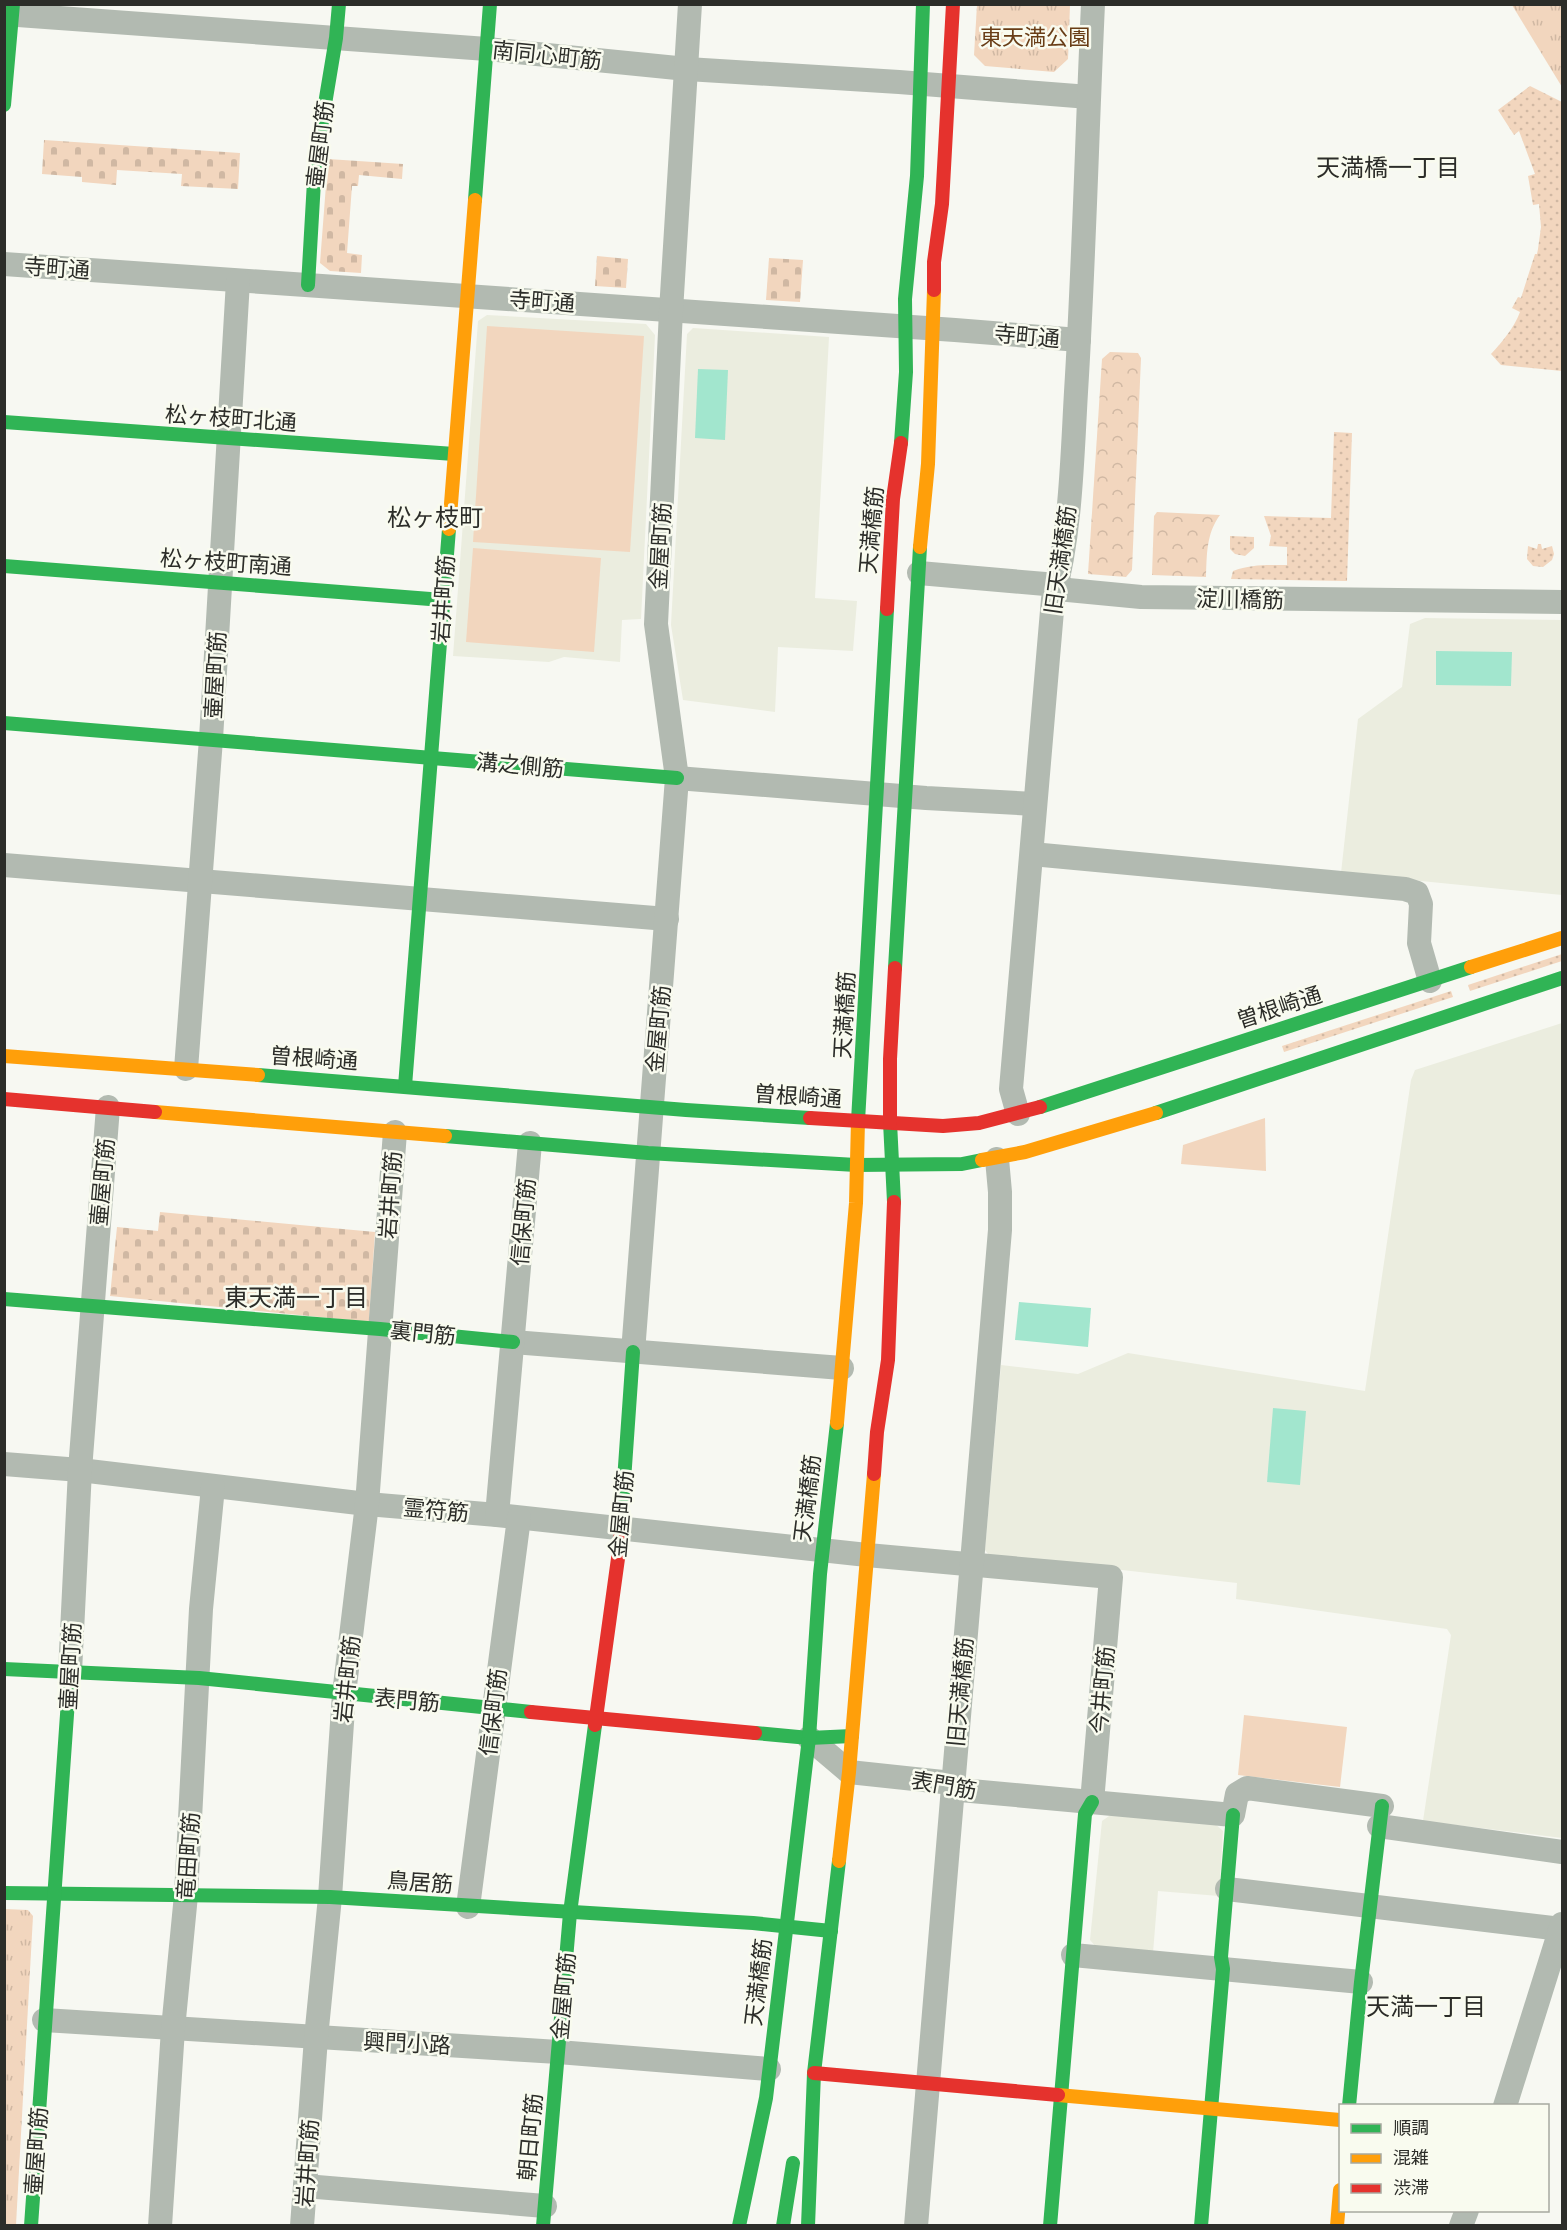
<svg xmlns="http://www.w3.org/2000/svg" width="1567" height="2230" viewBox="0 0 1567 2230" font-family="Karla,'Noto Sans JP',sans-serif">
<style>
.built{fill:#ebeddf}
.grass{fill:url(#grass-dots)}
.forest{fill:url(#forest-crowns)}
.cemetery{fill:url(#cemetery-stones)}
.park{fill:url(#park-tufts)}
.garden{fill:#f2d6be}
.water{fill:#a2e6ce}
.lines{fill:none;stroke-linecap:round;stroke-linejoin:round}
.street{stroke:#b2bab1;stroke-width:24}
.fast{stroke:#30b455;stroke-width:14}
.slow{stroke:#ff9f0a;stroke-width:14}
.jam{stroke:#e5322d;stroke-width:14}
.labels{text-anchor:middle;stroke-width:5;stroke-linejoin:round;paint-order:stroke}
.park-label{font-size:22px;fill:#693d16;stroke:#f9fbef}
.street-label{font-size:22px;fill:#2c2d29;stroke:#f9fbef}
.neighbourhood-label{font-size:24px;fill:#2c2d29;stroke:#f9fbef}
</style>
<defs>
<pattern id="grass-dots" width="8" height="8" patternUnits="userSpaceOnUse" patternTransform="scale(1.5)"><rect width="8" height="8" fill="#f2d6be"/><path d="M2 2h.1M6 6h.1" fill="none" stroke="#d0b8a3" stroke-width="1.8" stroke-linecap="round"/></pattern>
<pattern id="forest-crowns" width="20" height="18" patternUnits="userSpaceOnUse" patternTransform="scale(1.5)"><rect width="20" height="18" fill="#f2d6be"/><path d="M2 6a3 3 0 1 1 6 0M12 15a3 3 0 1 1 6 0" fill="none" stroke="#d0b8a3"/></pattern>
<pattern id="cemetery-stones" width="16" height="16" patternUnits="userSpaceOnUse" patternTransform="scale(1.5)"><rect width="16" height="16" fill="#f2d6be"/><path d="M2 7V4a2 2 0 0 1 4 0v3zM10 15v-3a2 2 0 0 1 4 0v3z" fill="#d0b8a3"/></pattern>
<pattern id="park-tufts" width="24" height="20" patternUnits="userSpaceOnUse" patternTransform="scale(1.5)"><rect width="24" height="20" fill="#f2d6be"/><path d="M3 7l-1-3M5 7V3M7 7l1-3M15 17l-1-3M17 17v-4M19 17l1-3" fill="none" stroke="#d0b8a3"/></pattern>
</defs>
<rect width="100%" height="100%" fill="#f7f8f2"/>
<!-- built -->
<g class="built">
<path d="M487 315 646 324 655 335 641 619 622 620 620 662 564 657 549 662 453 656 478 321Z"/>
<path d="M693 328 829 337 815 598 857 601 853 651 778 647 775 712 683 700 671 625 687 334Z"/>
<path d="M1425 618 1562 620V895L1341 873 1358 719 1402 687 1410 624Z"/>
<path d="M1562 1023V1838L1423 1821 1451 1635 1447 1629 1236 1599 1237 1583 989 1555 985 1550 1001 1365 1078 1374 1128 1353 1365 1391 1411 1080 1415 1070Z"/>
<path d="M1112 1814 1214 1823 1223 1831 1219 1896 1158 1891 1153 1953 1097 1948 1090 1940 1102 1821Z"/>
</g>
<!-- grass -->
<g class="grass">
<path d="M1530 86 1562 102V371L1501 365 1491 354C1502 342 1514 328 1520 312L1512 308 1518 297 1521 298 1535 254H1537L1538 249 1541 227 1539 204 1533 205 1528 176 1535 174 1519 131 1514 135 1498 110Z"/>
<path d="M1334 432 1352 433 1347 581 1231 579 1233 571C1251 564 1268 565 1287 565V547L1269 546 1271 536 1264 516 1331 518Z"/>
<path d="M1230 536 1254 537V548L1245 556 1235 554 1230 549Z"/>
<path d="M1538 544H1541L1542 549 1552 546 1554 554 1552 560 1543 567 1533 566 1527 559 1528 546 1537 549Z"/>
<path d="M1562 954V961L1470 991 1468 985Z"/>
<path d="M1451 991 1453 997 1284 1052 1282 1046Z"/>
</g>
<!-- forest -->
<g class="forest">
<path d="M1110 352 1138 353 1141 358 1132 570 1126 577 1088 574 1102 359Z"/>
<path d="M1157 512 1220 515C1206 534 1207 555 1206 577L1152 575 1154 516Z"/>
</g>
<!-- cemetery -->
<g class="cemetery">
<path d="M44 140 240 153 238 189 181 186 182 174 117 170 116 185 82 182V177L42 174Z"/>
<path d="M328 159 403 164 402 179 359 175 358 186H352L347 253 362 255 361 273 330 271 320 263Z"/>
<path d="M597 256 628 259 626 288 595 286Z"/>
<path d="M769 258 803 260 800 302 766 300Z"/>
<path d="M160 1212 375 1232 369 1322 110 1296 117 1227 158 1231Z"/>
</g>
<!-- park -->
<g class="park">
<path d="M977 5H1070L1068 59 1054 72 985 66 974 55Z"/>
<path d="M1512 5H1562V87Z"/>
<path d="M5 1909 28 1910 33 1916 16 2225 5 2226Z"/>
</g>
<!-- garden -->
<g class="garden">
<path d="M487 326 644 336 630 552 473 542Z"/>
<path d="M473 548 601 558 594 652 466 642Z"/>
<path d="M1265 1118 1266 1171 1181 1164 1183 1145Z"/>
<path d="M1244 1715 1347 1727 1340 1787 1238 1775Z"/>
</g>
<!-- water -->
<g class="water">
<path d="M698 369 728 370 725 440 695 438Z"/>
<path d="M1436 651 1512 652 1511 686 1436 685Z"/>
<path d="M1019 1302 1091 1308 1088 1347 1015 1340Z"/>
<path d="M1273 1408 1306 1411 1300 1485 1267 1482Z"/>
</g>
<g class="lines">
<!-- street -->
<g class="street">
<path d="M4 14 487 49 687 69 899 82 1089 97"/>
<path d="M4 264 955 330 1079 340"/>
<path d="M919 573 1057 585 1068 590 1141 597 1562 602"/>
<path d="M677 778 926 798 1035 804"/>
<path d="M1032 854 1405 889 1417 893 1421 904 1419 943 1430 981"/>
<path d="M4 865 667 919"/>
<path d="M186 1069 211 739 238 281"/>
<path d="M1018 1114 1011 1089 1053 599C1071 532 1072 461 1076 392 1084 263 1087 133 1093 4"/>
<path d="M513 1342 842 1368"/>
<path d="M633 1352 677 778 656 624 671 311 690 4"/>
<path d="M4 1464 80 1470 367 1504 497 1515 867 1555 1111 1577 1092 1802"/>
<path d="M497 1515 530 1143"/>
<path d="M70 1672 80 1470 108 1107"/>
<path d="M809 1738 849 1772 952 1783 960 1790 1233 1815 1237 1794 1247 1788 1382 1806"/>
<path d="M1379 1826 1562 1852"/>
<path d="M1227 1889 1561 1929"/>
<path d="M468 1907 519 1518"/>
<path d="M1073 1955 1361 1982"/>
<path d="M44 2020 558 2052 769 2069"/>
<path d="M1505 2106 1562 1924"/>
<path d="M305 2186 545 2206"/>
<path d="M160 2226 173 2029 186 1895 201 1609 213 1487"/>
<path d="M302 2226 316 2038 330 1897 344 1694 367 1504 395 1132"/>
<path d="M916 2226 1000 1230V1192L997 1159"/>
<path d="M1461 2226 1467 2210"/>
</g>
<!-- fast -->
<g class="fast">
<path d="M4 105 13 4"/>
<path d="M475 200 490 4"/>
<path d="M308 285 315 164 336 38 339 4"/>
<path d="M4 422 454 454"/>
<path d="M901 443 906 372 905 299 917 176 923 4"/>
<path d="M4 566 443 600"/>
<path d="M4 723 677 778"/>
<path d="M895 968 920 547"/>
<path d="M258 1075 686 1110 810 1118"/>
<path d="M405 1086 449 529"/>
<path d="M1040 1107 1471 967"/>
<path d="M1156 1113 1562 978"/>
<path d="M858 1121 887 609"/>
<path d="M890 1122 894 1202"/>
<path d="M445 1136 648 1153 856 1165 962 1164 982 1160"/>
<path d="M4 1299 380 1329 513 1342"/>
<path d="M622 1509 633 1352"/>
<path d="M4 1669 199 1678 531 1712"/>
<path d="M755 1733 809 1738 852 1736"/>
<path d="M4 1893 330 1897 753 1923 831 1931"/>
<path d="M1349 2106 1361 1982 1382 1806"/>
<path d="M31 2226 70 1672"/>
<path d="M543 2226 570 1913 595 1725"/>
<path d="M739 2226 766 2098 809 1738 820 1574 837 1423"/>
<path d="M783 2226 793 2163"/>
<path d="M808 2226 814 2073 839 1861"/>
<path d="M1050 2226 1085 1814 1092 1802"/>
<path d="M1201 2226 1223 1969 1221 1957 1233 1815"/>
</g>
<!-- slow -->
<g class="slow">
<path d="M449 529 475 200"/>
<path d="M920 547 928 464 934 290"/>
<path d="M1471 967 1562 938"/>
<path d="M4 1056 258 1075"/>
<path d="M155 1112 445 1136"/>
<path d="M982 1160 1025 1152 1156 1113"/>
<path d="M837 1423 856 1203 858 1121"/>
<path d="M839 1861 849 1772 874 1474"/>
<path d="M1058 2095 1340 2120"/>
<path d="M1337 2226 1340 2190"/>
</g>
<!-- jam -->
<g class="jam">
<path d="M934 290V262L942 204 953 4"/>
<path d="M887 609 893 499 901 443"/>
<path d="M4 1099 155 1112"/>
<path d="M810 1118 943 1126 979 1123 1040 1107"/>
<path d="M890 1122V1059L895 968"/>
<path d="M874 1474 877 1432 888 1360 894 1202"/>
<path d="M531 1712 755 1733"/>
<path d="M595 1725 620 1544 622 1509"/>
<path d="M814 2073 1058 2095"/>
</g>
</g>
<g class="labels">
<!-- park labels -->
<g class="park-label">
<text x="1035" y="45">東天満公園</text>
</g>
<!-- street labels -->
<g class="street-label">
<text transform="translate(547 55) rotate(6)" y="8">南同心町筋</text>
<text transform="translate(320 144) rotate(-83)" y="8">壷屋町筋</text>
<text transform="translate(57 268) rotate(4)" y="8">寺町通</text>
<text transform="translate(542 301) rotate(4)" y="8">寺町通</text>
<text transform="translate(1027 336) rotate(5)" y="8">寺町通</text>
<text transform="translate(231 418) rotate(4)" y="8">松ヶ枝町北通</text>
<text transform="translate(871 530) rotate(-85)" y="8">天満橋筋</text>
<text transform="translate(660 546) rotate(-87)" y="8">金屋町筋</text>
<text transform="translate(1060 560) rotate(-82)" y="8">旧天満橋筋</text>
<text transform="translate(226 562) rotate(4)" y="8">松ヶ枝町南通</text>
<text transform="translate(443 599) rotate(-86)" y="8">岩井町筋</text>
<text transform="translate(1240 599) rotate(1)" y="8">淀川橋筋</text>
<text transform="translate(215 675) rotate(-87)" y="8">壷屋町筋</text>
<text transform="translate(520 765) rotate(5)" y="8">溝之側筋</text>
<text transform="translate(1279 1007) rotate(-18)" y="8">曽根崎通</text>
<text transform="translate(844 1015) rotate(-87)" y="8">天満橋筋</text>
<text transform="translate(658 1029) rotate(-85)" y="8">金屋町筋</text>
<text transform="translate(314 1058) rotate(4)" y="8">曽根崎通</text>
<text transform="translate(798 1096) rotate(4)" y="8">曽根崎通</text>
<text transform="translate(102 1182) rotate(-85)" y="8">壷屋町筋</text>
<text transform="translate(390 1195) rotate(-86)" y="8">岩井町筋</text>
<text transform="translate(523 1222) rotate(-85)" y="8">信保町筋</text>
<text transform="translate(423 1333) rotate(6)" y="8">裏門筋</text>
<text transform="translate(807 1498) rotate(-83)" y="8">天満橋筋</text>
<text transform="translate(436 1510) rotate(5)" y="8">霊符筋</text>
<text transform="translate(621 1514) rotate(-85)" y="8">金屋町筋</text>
<text transform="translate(70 1666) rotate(-87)" y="8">壷屋町筋</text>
<text transform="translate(347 1679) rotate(-84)" y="8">岩井町筋</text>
<text transform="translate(1102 1690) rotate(-85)" y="8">今井町筋</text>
<text transform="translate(960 1692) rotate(-85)" y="8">旧天満橋筋</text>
<text transform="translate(407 1700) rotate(5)" y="8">表門筋</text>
<text transform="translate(493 1712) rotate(-83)" y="8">信保町筋</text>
<text transform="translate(944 1785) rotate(10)" y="8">表門筋</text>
<text transform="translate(188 1856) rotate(-86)" y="8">竜田町筋</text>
<text transform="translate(420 1882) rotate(4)" y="8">鳥居筋</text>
<text transform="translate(758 1982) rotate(-83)" y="8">天満橋筋</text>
<text transform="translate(563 1996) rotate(-85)" y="8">金屋町筋</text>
<text transform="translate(407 2043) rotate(3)" y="8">興門小路</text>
<text transform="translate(530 2137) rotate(-85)" y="8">朝日町筋</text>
<text transform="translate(36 2151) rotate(-86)" y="8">壷屋町筋</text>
<text transform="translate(307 2163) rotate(-86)" y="8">岩井町筋</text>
</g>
<!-- neighbourhood labels -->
<g class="neighbourhood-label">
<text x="1388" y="176">天満橋一丁目</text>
<text x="435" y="526">松ヶ枝町</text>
<text x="296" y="1306">東天満一丁目</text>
<text x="1426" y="2015">天満一丁目</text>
</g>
</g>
<!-- border -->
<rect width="1567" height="2230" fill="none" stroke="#2c2d29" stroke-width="12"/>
<!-- legend -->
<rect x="1339" y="2104" width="210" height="108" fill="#f9fbef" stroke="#a7a9a0" stroke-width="1.5"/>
<rect x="1351" y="2124" width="30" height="9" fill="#30b455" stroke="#a7a9a0" stroke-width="1.5"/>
<text x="1393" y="2134" font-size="18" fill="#2c2d29">順調</text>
<rect x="1351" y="2154" width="30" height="9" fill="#ff9f0a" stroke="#a7a9a0" stroke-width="1.5"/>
<text x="1393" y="2164" font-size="18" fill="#2c2d29">混雑</text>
<rect x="1351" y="2184" width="30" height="9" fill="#e5322d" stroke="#a7a9a0" stroke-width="1.5"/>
<text x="1393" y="2194" font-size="18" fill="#2c2d29">渋滞</text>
</svg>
